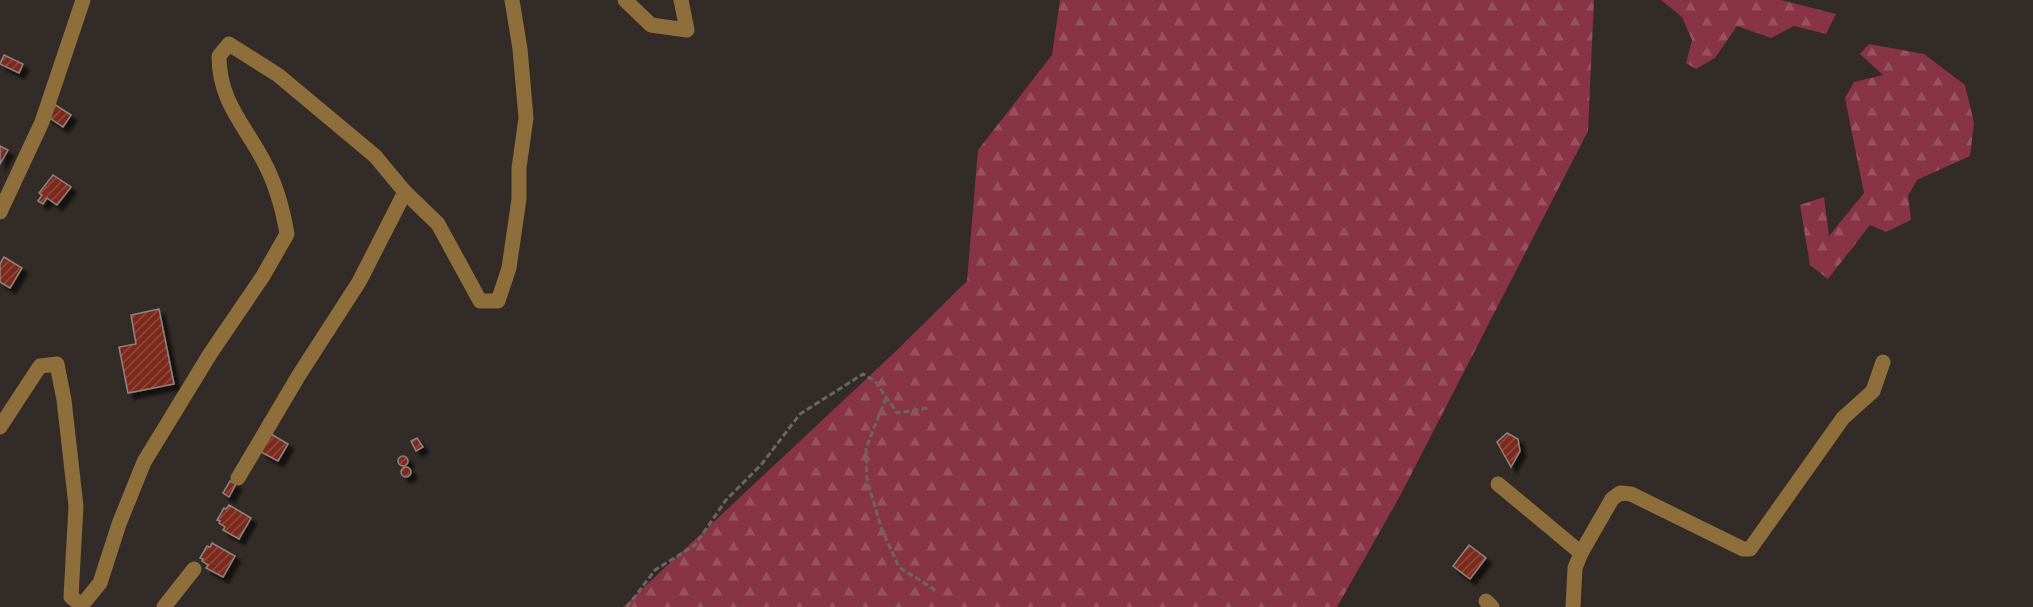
<svg xmlns="http://www.w3.org/2000/svg" width="2033" height="607" viewBox="0 0 2033 607" font-family="Mulish,sans-serif">
<style>
.forest{fill:url(#forest-firs)}
.building{fill:url(#building-hatch);stroke:#8d8381;stroke-width:1.5;filter:url(#shadow)}
.lines{fill:none;stroke-linecap:round;stroke-linejoin:round}
.path{stroke:#6c6662;stroke-width:3;stroke-dasharray:6 3;stroke-linecap:butt}
.minor{stroke:#8e6e3b;stroke-width:15}
</style>
<defs>
<pattern id="forest-firs" width="22" height="20" patternUnits="userSpaceOnUse" patternTransform="scale(1.5)"><rect width="22" height="20" fill="#893446"/><path d="M5 1l3.5 6h-7zM16 11l3.5 6h-7z" fill="#995160"/></pattern>
<pattern id="building-hatch" width="6" height="6" patternUnits="userSpaceOnUse" patternTransform="scale(1.5)"><rect width="6" height="6" fill="#7d2b1c"/><path d="M-1 1l2-2M0 6l6-6M5 7l2-2" fill="none" stroke="#8f493c"/></pattern>
<filter id="shadow"><feDropShadow dx="5.5" dy="5.5" stdDeviation="1.5" flood-color="#0009"/></filter>
</defs>
<rect width="100%" height="100%" fill="#322b27"/>
<!-- forest -->
<g class="forest">
<path d="M1060 0H1594L1588 131 1400 496 1337 607H623L895 352 967 281 978 150 1052 55Z"/>
<path d="M1661 0H1781L1836 14 1826 34 1794 26 1771 38 1737 26 1715 58 1696 69 1686 63 1692 40 1682 17Z"/>
<path d="M1869 44 1924 54 1965 85 1974 123 1970 156 1917 180 1908 196 1911 220 1886 232 1870 225 1828 279 1810 265 1800 205 1824 197 1829 236 1864 193 1845 98 1854 82 1883 75 1860 54Z"/>
</g>
<!-- building -->
<g class="building">
<path d="M4 55 23 64 19 73 0 64Z"/>
<path d="M54 104 71 115 63 127 47 116Z"/>
<path d="M0 146 8 150 0 164Z"/>
<path d="M53 175 71 187 57 205 47 198 43 204 38 201 42 195 39 193Z"/>
<path d="M4 257 22 268 10 288 0 282V264Z"/>
<path d="M159 309 174 384 128 393 119 347 136 344 131 315Z"/>
<path d="M1507 433 1518 439 1520 451 1511 467 1497 442Z"/>
<path d="M271 434 288 444 278 461 261 452Z"/>
<path d="M417 438 423 447 416 451 411 441Z"/>
<circle cx="403" cy="461" r="5"/>
<circle cx="406" cy="472" r="5"/>
<path d="M230 481 236 484 229 497 223 493Z"/>
<path d="M229 505 251 518 239 539 223 530 225 527 219 523 220 521 217 520 224 508 226 509Z"/>
<path d="M212 543 235 556 223 577 206 568 208 565 202 561 203 559 200 558 207 546 210 547Z"/>
<path d="M1469 545 1486 558 1470 579 1453 566Z"/>
</g>
<g class="lines">
<!-- path -->
<g class="path">
<path d="M886 398 866 448 867 480 882 530 899 567 938 592"/>
<path d="M627 607 655 570 695 545 726 500 761 465 800 414 863 374 875 381 897 413 928 408"/>
</g>
<!-- minor -->
<g class="minor">
<path d="M625 0 651 25 687 30 681 0"/>
<path d="M0 212 42 122 83 0"/>
<path d="M0 427 40 366 57 364 64 400 76 506 71 597 82 605 100 583 119 524 144 462 210 354 263 276 287 234C283 210 275 182 263 160 244 124 219 101 219 56L229 44 278 75 375 156 405 192 438 224 480 301H498L509 268 519 199V168L526 118 520 49 512 0"/>
<path d="M238 478 299 375 359 282 405 192"/>
<path d="M1498 484 1581 553 1575 568 1573 607"/>
<path d="M1581 553 1612 499 1620 493 1631 494 1743 549H1750L1843 418 1873 391 1883 362"/>
<path d="M1486 601 1492 607"/>
<path d="M164 607 194 569"/>
</g>
</g>
</svg>
